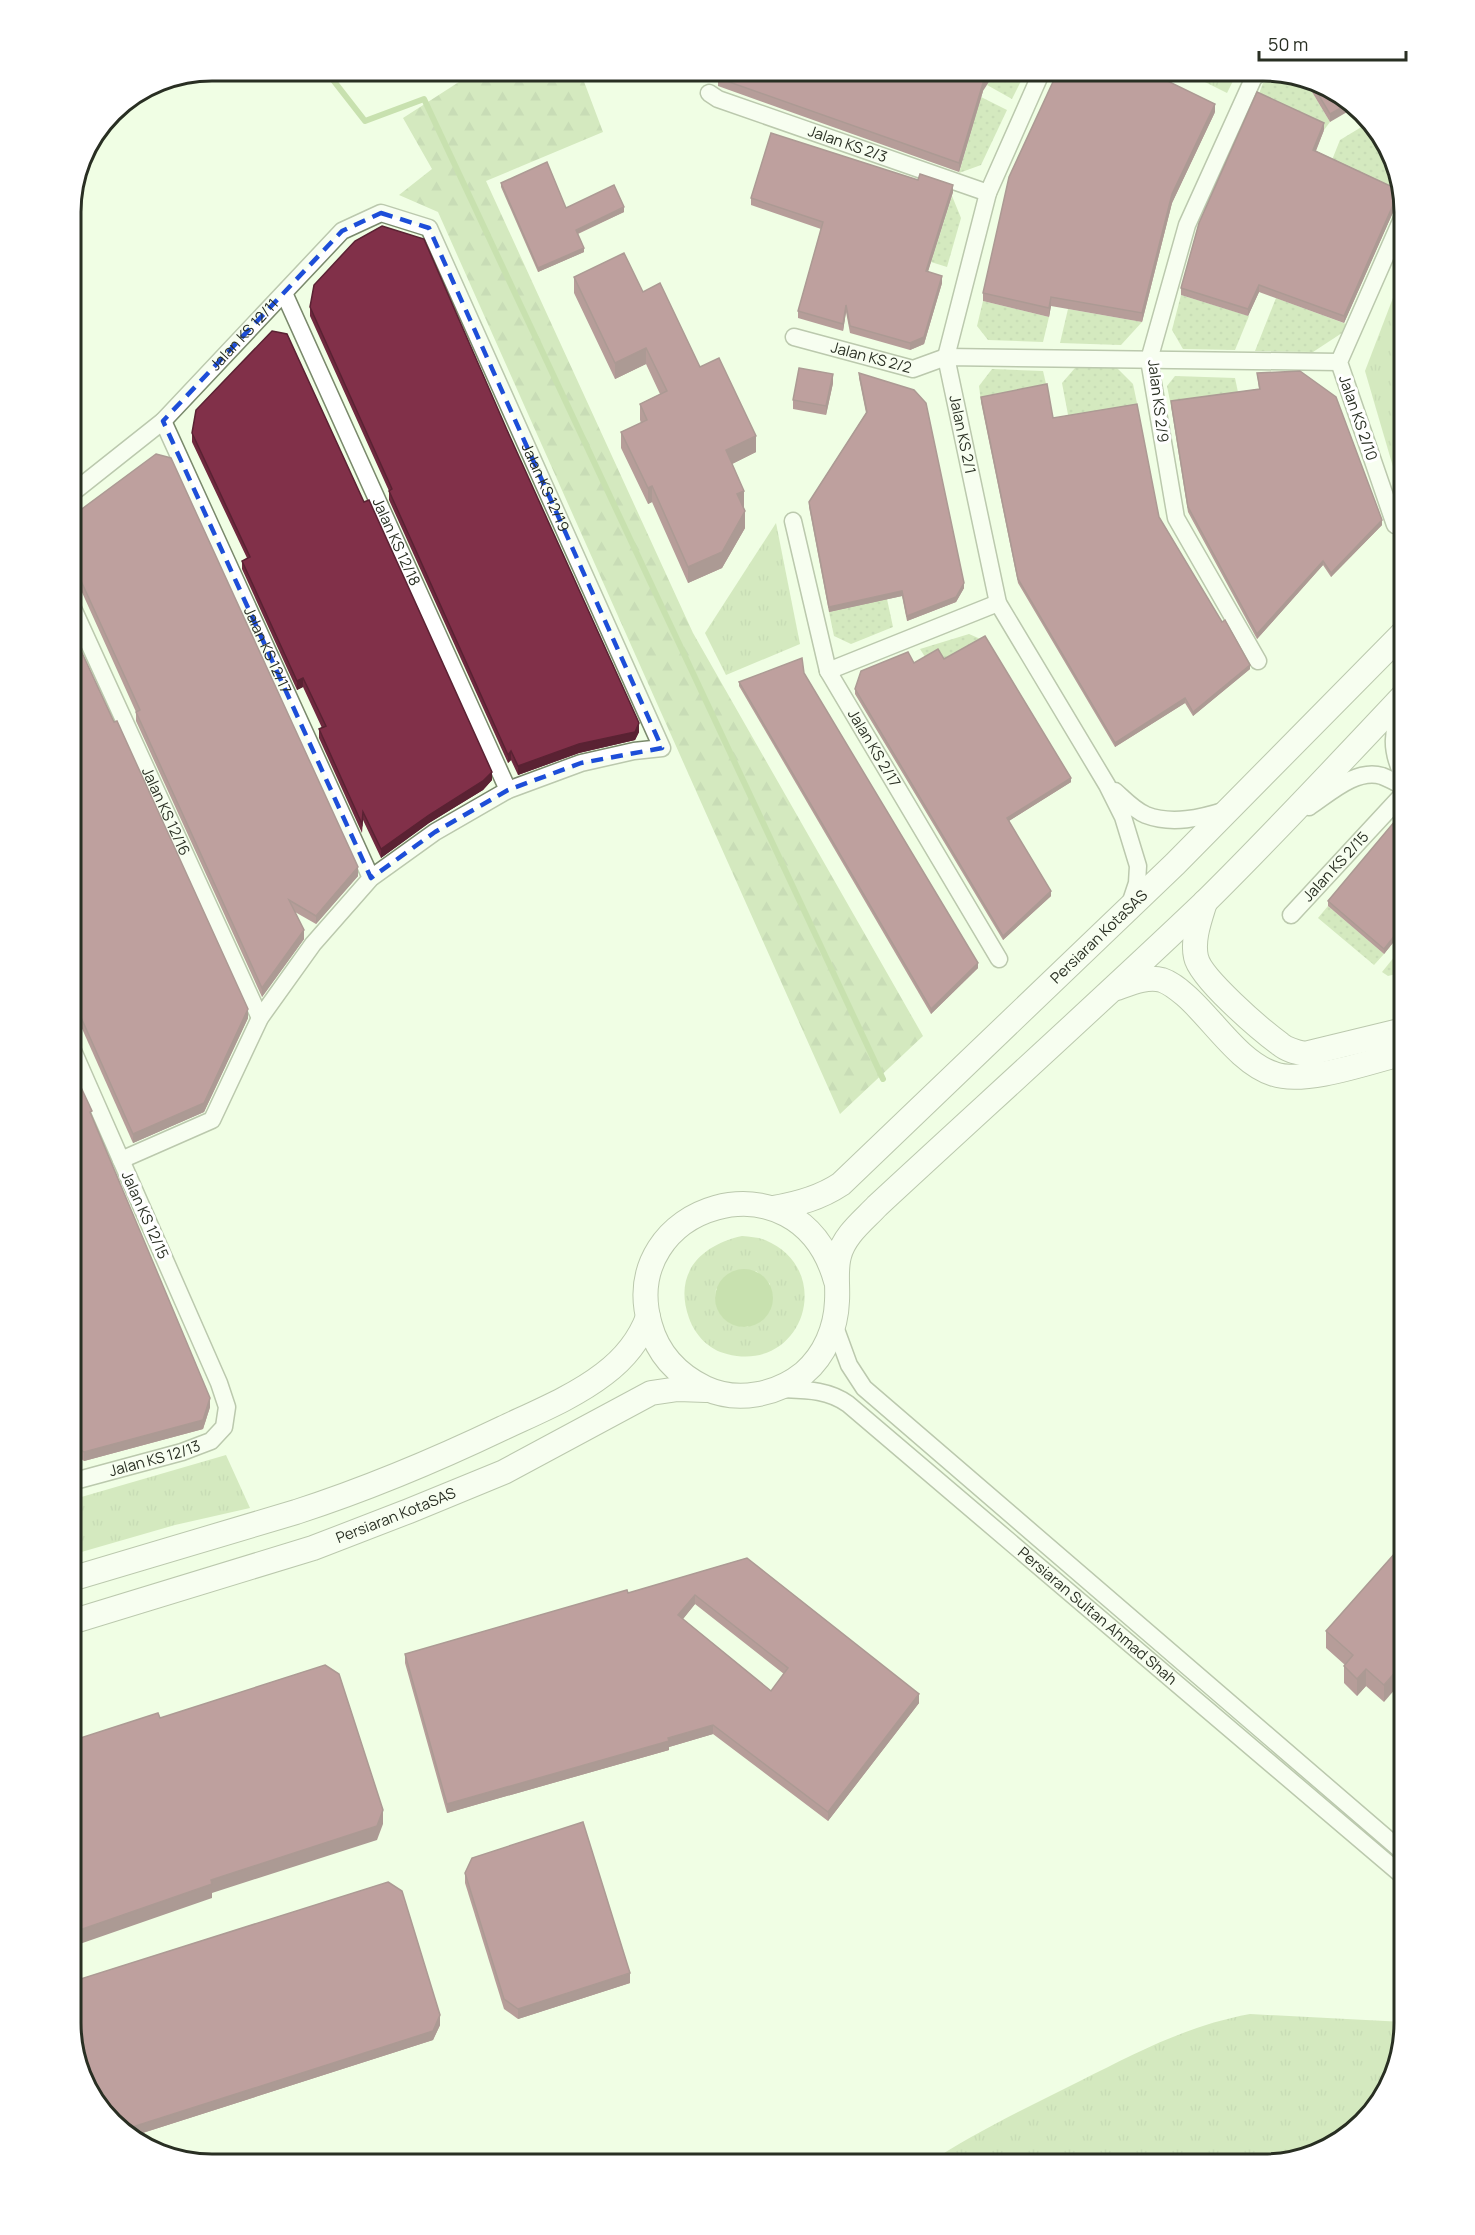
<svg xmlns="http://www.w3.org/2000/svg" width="1475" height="2235" viewBox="0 0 1475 2235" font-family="Manrope,sans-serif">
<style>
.grass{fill:url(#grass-tufts);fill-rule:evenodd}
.forest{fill:url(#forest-firs)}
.garden{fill:url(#garden-dots)}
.water{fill:#98bf70}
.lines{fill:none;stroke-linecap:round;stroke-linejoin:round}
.stream{stroke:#98bf70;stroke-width:6}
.street-casing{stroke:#7a896c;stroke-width:19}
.secondary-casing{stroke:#7a896c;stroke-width:26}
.street{stroke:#fff;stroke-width:16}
.secondary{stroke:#fff;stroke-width:24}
.wall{fill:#6f293f;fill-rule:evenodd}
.shaded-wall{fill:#5a2233}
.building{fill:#813049;stroke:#5a2233;stroke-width:1.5;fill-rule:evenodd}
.marked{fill:none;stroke:#1d4ed8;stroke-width:4.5;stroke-dasharray:12 8;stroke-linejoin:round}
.labels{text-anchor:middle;stroke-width:6;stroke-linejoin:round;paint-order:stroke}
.street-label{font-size:15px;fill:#292f23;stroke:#fff}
.rim{fill:none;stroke:#292f23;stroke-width:3}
</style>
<defs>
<pattern id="grass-tufts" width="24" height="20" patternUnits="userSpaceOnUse" patternTransform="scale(1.5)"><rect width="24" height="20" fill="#b1d192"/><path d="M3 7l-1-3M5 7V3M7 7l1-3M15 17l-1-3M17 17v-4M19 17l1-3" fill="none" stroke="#98b47e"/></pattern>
<pattern id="forest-firs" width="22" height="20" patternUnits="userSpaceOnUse" patternTransform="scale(1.5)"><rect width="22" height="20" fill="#b1d192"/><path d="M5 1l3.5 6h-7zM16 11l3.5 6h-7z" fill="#98b47e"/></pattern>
<pattern id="garden-dots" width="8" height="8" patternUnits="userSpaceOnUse" patternTransform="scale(1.5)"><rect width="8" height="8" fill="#b1d192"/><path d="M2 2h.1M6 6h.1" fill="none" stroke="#98b47e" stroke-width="1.8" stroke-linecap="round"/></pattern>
</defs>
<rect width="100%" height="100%" fill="#f0fee4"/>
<!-- grass -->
<g class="grass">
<path d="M1183 71H1238L1227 93Z"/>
<path d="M1404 269V475L1396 477 1365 371Z"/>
<path d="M776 523 800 644 726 675 705 633Z"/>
<path d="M742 1236C750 1237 758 1237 765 1240 837 1270 803 1374 727 1354 709 1350 695 1335 689 1318 673 1273 701 1245 742 1236ZM756 1271 770 1284 748 1327C725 1326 713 1311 716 1289Z"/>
<path d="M226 1455 250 1508 175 1525 71 1555V1500Z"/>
<path d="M1250 2014 1404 2022 1385 2094 1333 2146 1263 2164H927C975 2132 1028 2107 1080 2081 1138 2052 1186 2026 1250 2014Z"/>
</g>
<!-- forest -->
<path class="forest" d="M476 71H580L603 132 486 181 693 633 923 1036 840 1114 438 212 399 195 432 169 403 118Z"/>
<!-- garden -->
<g class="garden">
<path d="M996 71H1026L1012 99 987 85Z"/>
<path d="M1279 73 1306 82 1330 122 1324 130 1257 99 1263 83Z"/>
<path d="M981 97 1007 110 981 165 959 173Z"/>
<path d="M1368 123 1386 142 1401 198 1330 165 1340 140Z"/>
<path d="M952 196 961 218 947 267 931 262Z"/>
<path d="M1181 295 1249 316 1235 350 1183 349 1172 330Z"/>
<path d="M1276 298 1349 325 1348 329 1313 352 1255 351Z"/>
<path d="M983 301 1049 317 1043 342 988 340 977 326Z"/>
<path d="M1068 309 1142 322 1121 345 1060 343Z"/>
<path d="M1075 368H1117L1133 384 1138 408 1069 420 1062 383Z"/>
<path d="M992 369 1043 371 1047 388 981 402 979 386Z"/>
<path d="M1175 376 1235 378 1239 397 1171 406 1167 386Z"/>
<path d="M887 599 893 627 851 644 834 636 829 612Z"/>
<path d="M969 634 985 641 944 664 927 660 920 649Z"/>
<path d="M1328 906 1384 954 1374 965 1318 918Z"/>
<path d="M1404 945V972L1388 976 1382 972Z"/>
</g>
<!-- water -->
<circle class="water" cx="744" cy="1298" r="29"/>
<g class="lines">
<!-- stream -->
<path class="stream" d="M326 71 365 121 424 99 883 1079"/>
<defs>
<g id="street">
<path id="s1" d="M1042 71 988 193 946 357 998 603 1107 785 1123 817 1138 866 1137 883 1130 904"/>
<path id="s2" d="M709 93 718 99 988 193"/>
<path id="s3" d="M284 293 508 790"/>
<path id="s4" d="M794 337 913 369 946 357 1339 362"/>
<path id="s5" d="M163 421 371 878"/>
<path id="s6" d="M71 494 163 421 342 231 381 213 429 228 662 748 634 751 581 763 508 790 435 832 371 878 313 944 260 1018 212 1120 121 1160"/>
<path id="s7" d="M793 521 828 671 999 959"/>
<path d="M1395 525 1339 362 1404 214"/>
<path id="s8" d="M71 604 260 1018"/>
<path d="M1258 661 1176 518 1149 360 1187 225 1254 77 1265 71"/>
<path d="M828 671 998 603"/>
<path d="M1404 779C1390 749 1391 733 1404 702"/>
<path d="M1115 791C1124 799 1134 810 1146 815 1172 825 1201 818 1226 810"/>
<path d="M1309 807C1329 794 1356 768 1382 776 1390 779 1397 783 1404 787"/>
<path id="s9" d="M1291 915 1404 793"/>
<path d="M834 1324 849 1365 864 1388 1404 1853"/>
<path id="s10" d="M779 1389C804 1390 827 1389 848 1404L1404 1877"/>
<path id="s11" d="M71 1482 182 1452 211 1441 224 1427 227 1407 219 1383 71 1046"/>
</g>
<g id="secondary">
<path d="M1205 902C1200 919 1192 939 1196 957 1200 978 1261 1030 1280 1044 1287 1050 1296 1052 1305 1054L1404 1030"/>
<path d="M1117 988C1131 983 1147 976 1162 980 1171 983 1178 989 1185 995 1212 1018 1239 1063 1274 1074 1305 1085 1372 1061 1404 1053"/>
<path id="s12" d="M773 1208C798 1204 820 1198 841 1184L1175 864 1404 632"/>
<path d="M836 1281C799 1147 615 1205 650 1325 658 1354 678 1375 705 1388 737 1403 777 1395 804 1373 825 1355 836 1328 837 1301 838 1285 835 1271 839 1256 844 1235 864 1220 877 1206 986 1105 1096 1006 1203 904 1272 836 1338 765 1404 695"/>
<path d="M71 1579 296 1512C367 1489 436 1460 503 1428 537 1412 574 1397 604 1374 624 1359 639 1341 648 1317"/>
<path id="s13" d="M71 1622 313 1548 409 1511 504 1472 651 1393 678 1389 706 1390"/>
</g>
</defs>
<!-- street casing -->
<use href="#street" class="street-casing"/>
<!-- secondary casing -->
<use href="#secondary" class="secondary-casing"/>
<!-- street -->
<use href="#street" class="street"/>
<!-- secondary -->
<use href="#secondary" class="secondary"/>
</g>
<!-- wall -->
<g class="wall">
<path d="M718 78 983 91 959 172 718 86Z"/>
<path d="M1306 82 1341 94 1330 122Z"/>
<path d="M1215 112 1172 203 1142 322 1051 306 1049 317 983 301V293Z"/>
<path d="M1324 130 1316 151 1399 190 1401 200 1394 210 1344 323 1259 292 1248 316 1181 295V288Z"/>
<path d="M918 180 953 192 928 271 942 283 924 344 910 350 850 333 846 312 843 331 798 318V311L821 229 751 205V198Z"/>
<path d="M501 183 566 208 624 212 578 234 584 252 538 272 501 187Z"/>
<path d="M574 277 643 292 700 367 756 452 732 464 744 507 745 528 722 568 688 583 652 502 648 504 621 448V432L641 423 640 420V404L660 394 646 364 615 379 574 293Z"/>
<path d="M310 307 507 430 639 732 635 740 579 753 518 775 511 760 508 763 389 500V491L310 316Z"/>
<path d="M859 373 964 588 956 602 907 621 902 596 829 612 809 507V502L866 413 859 378Z"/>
<path d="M1257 373 1382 525 1331 577 1323 565 1257 639 1188 512 1171 406V401L1259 389Z"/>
<path d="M833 383 826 415 793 409V400Z"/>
<path d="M981 397 1053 418 1159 517 1250 669 1193 716 1185 703 1115 747 1018 583 981 402Z"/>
<path d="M192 433 492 780 483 790 429 823 381 858 363 820 362 833 319 738V729L322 728 303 687 297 690 242 569V561L247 558 192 442Z"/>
<path d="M71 518 358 876 316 924 295 912 304 939 262 997 136 721V712L71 568Z"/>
<path d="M71 629 248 1018 204 1112 133 1143 71 1004Z"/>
<path d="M944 659 1071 782 1009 821 1051 896 1003 940 855 694V689L914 663Z"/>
<path d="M804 673 978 968 931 1014 739 686V682Z"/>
<path d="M1404 829V929L1384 954 1328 906V901Z"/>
<path d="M71 1066 210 1407 203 1429 84 1461 71 1452Z"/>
<path d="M1404 1543 1384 1702 1366 1686 1357 1696 1344 1683V1666L1345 1665 1326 1648V1631Z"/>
<path d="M747 1558 919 1703 828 1821 713 1734 669 1747V1750L447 1813 405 1663V1654L628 1593ZM695 1604 784 1674 771 1691 683 1619Z"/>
<path d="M465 1873 630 1983 518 2019 504 2009 465 1883Z"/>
<path d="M70 1989 440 2025 433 2040 130 2137 97 2101 70 2017Z"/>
</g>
<!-- shaded-wall -->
<g class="shaded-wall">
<path d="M991 71H996L983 91 959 172V163L983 83Z"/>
<path d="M1350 103 1354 108 1330 122V114Z"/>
<path d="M1215 104V112L1172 203 1142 322V313L1172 194Z"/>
<path d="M1324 123V130L1313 157V150Z"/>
<path d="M953 185V192L926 278V271Z"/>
<path d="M1400 195 1401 200 1394 210 1344 323V316L1394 203Z"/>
<path d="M624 207V212L576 234V230Z"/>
<path d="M584 248V252L538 272V268Z"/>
<path d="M942 276V283L924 344 910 350V343Z"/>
<path d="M1259 285V292L1248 316V309Z"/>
<path d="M1051 297V306L1049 317V308Z"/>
<path d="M846 305V312L843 331V324Z"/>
<path d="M646 348V364L615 379V363Z"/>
<path d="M833 374V383L826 415V406Z"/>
<path d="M756 436V452L726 467V450Z"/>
<path d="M652 486V502L648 504V488Z"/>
<path d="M744 491V507L737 510V494Z"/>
<path d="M745 511V528L722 568 688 583V567Z"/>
<path d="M1382 520V525L1331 577V573Z"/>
<path d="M1323 561V565L1257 639V634Z"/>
<path d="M964 583V588L956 602 907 621V616Z"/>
<path d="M902 591V596L829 612V607Z"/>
<path d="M1250 665V669L1193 716V712Z"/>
<path d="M303 678V687L297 690V681Z"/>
<path d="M1185 698V703L1115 747V743Z"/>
<path d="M639 723V732L635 740 579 753 518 775V766Z"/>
<path d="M511 751V760L508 763V755Z"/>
<path d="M492 772V780L483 790 429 823 381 858V849L429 815Z"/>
<path d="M1071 778V782L1007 822V818Z"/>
<path d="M358 867V876L316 924V916Z"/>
<path d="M1051 891V896L1003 940V936Z"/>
<path d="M1404 924V929L1384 954V949Z"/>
<path d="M304 930V939L262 997V988Z"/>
<path d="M978 963V968L931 1014V1009Z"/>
<path d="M248 1009V1018L204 1112 133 1143V1134Z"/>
<path d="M210 1398V1407L203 1429 84 1461V1452Z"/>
<path d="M695 1595V1604L678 1625V1615Z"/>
<path d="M1404 1662V1679L1384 1702V1685Z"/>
<path d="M1366 1669V1686L1357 1696V1679Z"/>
<path d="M919 1694V1703L828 1821V1812Z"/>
<path d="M713 1725V1734L669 1747V1750L447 1813V1804Z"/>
<path d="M383 1810V1824L377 1840 212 1893V1898L71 1947V1933L211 1880Z"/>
<path d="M630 1973V1983L518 2019V2009Z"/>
<path d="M440 2015V2025L433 2040 130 2137 123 2130Z"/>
</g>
<!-- building -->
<g class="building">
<path d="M721 71H991L983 83 959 163 718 78Z"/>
<path d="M1058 71H1147L1215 104 1172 194 1142 313 1051 297 1049 308 983 293 1009 177Z"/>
<path d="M1312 84 1341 94 1350 103 1330 114Z"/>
<path d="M1257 92 1324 123 1313 150 1399 190 1400 195 1394 203 1344 316 1259 285 1248 309 1181 288 1199 223Z"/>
<path d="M771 133 918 180 920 174 953 185 926 271 942 276 924 337 910 343 850 326 846 305 843 324 798 311 823 222 751 198Z"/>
<path d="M547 162 566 208 614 185 624 207 576 230 584 248 538 268 501 183Z"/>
<path d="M382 226 424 239 507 430 639 723 635 732 579 744 518 766 511 751 508 755 389 491 392 489 310 307 314 285 355 241Z"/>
<path d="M624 253 643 292 660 283 700 367 719 358 756 436 726 450 744 491 737 494 745 511 722 552 688 567 652 486 648 488 621 432 647 420 640 404 667 391 646 348 615 363 574 277Z"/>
<path d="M272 331 287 334 364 502 369 500 492 772 483 781 429 815 381 849 363 812 362 824 319 729 326 726 303 678 297 681 242 561 250 557 192 433 196 410Z"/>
<path d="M799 368 833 374 826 406 793 400Z"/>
<path d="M1300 371 1336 397 1382 520 1331 573 1323 561 1257 634 1188 507 1171 401 1260 389 1257 373Z"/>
<path d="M859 373 914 390 926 403 964 583 956 597 907 616 902 591 829 607 809 502 867 412Z"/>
<path d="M1047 384 1053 418 1137 404 1159 517 1222 622 1225 620 1250 665 1193 712 1185 698 1115 743 1018 579 981 397Z"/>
<path d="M156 454 171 458 358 867 316 916 289 900 304 930 262 988 136 712 140 710 71 559V517Z"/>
<path d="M71 629 114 722 117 721 248 1009 204 1103 133 1134 71 995Z"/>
<path d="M985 636 1071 778 1007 818 1051 891 1003 936 855 689 861 671 908 652 914 663 938 649 944 659Z"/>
<path d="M802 658 804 673 978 963 931 1009 739 682Z"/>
<path d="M1395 821 1404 829V924L1384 949 1328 901Z"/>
<path d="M71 1066 92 1111 90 1112 210 1398 203 1420 84 1452 71 1443Z"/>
<path d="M1404 1543V1662L1384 1685 1366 1669 1357 1679 1344 1666 1353 1655 1326 1631Z"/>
<path d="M747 1558 919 1694 828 1812 713 1725 668 1738 669 1741 447 1804 405 1654 627 1590 628 1593ZM695 1595 788 1668 771 1691 678 1615Z"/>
<path d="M325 1665 339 1674 383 1810 377 1826 211 1880 212 1884 71 1933V1741L158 1713 160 1718Z"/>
<path d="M583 1822 630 1973 518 2009 504 1999 465 1873 472 1858Z"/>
<path d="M388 1882 402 1891 440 2015 433 2031 123 2130 101 2106 70 2007V1989L74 1981Z"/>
</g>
<!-- marked area -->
<path d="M0 0H1475V2235H0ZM381 213 429 228 662 748 581 763 508 790 435 832 371 878 163 421 342 231Z" fill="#f0fee4" fill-opacity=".55" fill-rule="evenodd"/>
<path class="marked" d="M381 213 429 228 662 748 581 763 508 790 435 832 371 878 163 421 342 231Z"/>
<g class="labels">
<!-- street labels -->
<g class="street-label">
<text dy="5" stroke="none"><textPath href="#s2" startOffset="148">Jalan KS 2/3</textPath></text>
<text dy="5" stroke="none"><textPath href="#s6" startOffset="236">Jalan KS 12/11</textPath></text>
<text dy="5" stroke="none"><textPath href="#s4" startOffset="80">Jalan KS 2/2</textPath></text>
<text transform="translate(1158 401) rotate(83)" y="5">Jalan KS 2/9</text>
<text transform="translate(1358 418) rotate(71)" y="5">Jalan KS 2/10</text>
<text dy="5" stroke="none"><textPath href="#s1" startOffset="382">Jalan KS 2/1</textPath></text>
<text dy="5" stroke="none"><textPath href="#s6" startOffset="756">Jalan KS 12/19</textPath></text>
<text dy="5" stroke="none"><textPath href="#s3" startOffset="273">Jalan KS 12/18</textPath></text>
<text dy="5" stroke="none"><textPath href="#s5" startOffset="252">Jalan KS 12/17</textPath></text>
<text dy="5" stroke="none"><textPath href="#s7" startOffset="244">Jalan KS 2/17</textPath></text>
<text dy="5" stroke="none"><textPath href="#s8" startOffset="228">Jalan KS 12/16</textPath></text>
<text dy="5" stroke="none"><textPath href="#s9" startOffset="66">Jalan KS 2/15</textPath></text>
<text dy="5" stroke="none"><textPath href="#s12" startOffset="430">Persiaran KotaSAS</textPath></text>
<text transform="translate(145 1215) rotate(66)" y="5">Jalan KS 12/15</text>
<text dy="5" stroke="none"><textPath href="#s11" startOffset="87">Jalan KS 12/13</textPath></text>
<text dy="5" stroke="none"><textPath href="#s13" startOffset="342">Persiaran KotaSAS</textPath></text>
<text dy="5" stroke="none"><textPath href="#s10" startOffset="399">Persiaran Sultan Ahmad Shah</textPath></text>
</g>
</g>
<!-- crop -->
<path d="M0 0H1475V2235H0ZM212 81H1263A131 131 0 0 1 1394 212V2023A131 131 0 0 1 1263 2154H212A131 131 0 0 1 81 2023V212A131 131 0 0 1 212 81Z" fill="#fff" fill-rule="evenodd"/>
<path class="rim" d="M212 81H1263A131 131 0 0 1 1394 212V2023A131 131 0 0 1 1263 2154H212A131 131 0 0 1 81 2023V212A131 131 0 0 1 212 81Z"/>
<!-- scale -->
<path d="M1259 51v9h147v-9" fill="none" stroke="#292f23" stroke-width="3"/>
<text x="1268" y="51" font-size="18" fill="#292f23" stroke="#ffffff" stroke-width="4.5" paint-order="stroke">50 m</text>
</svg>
